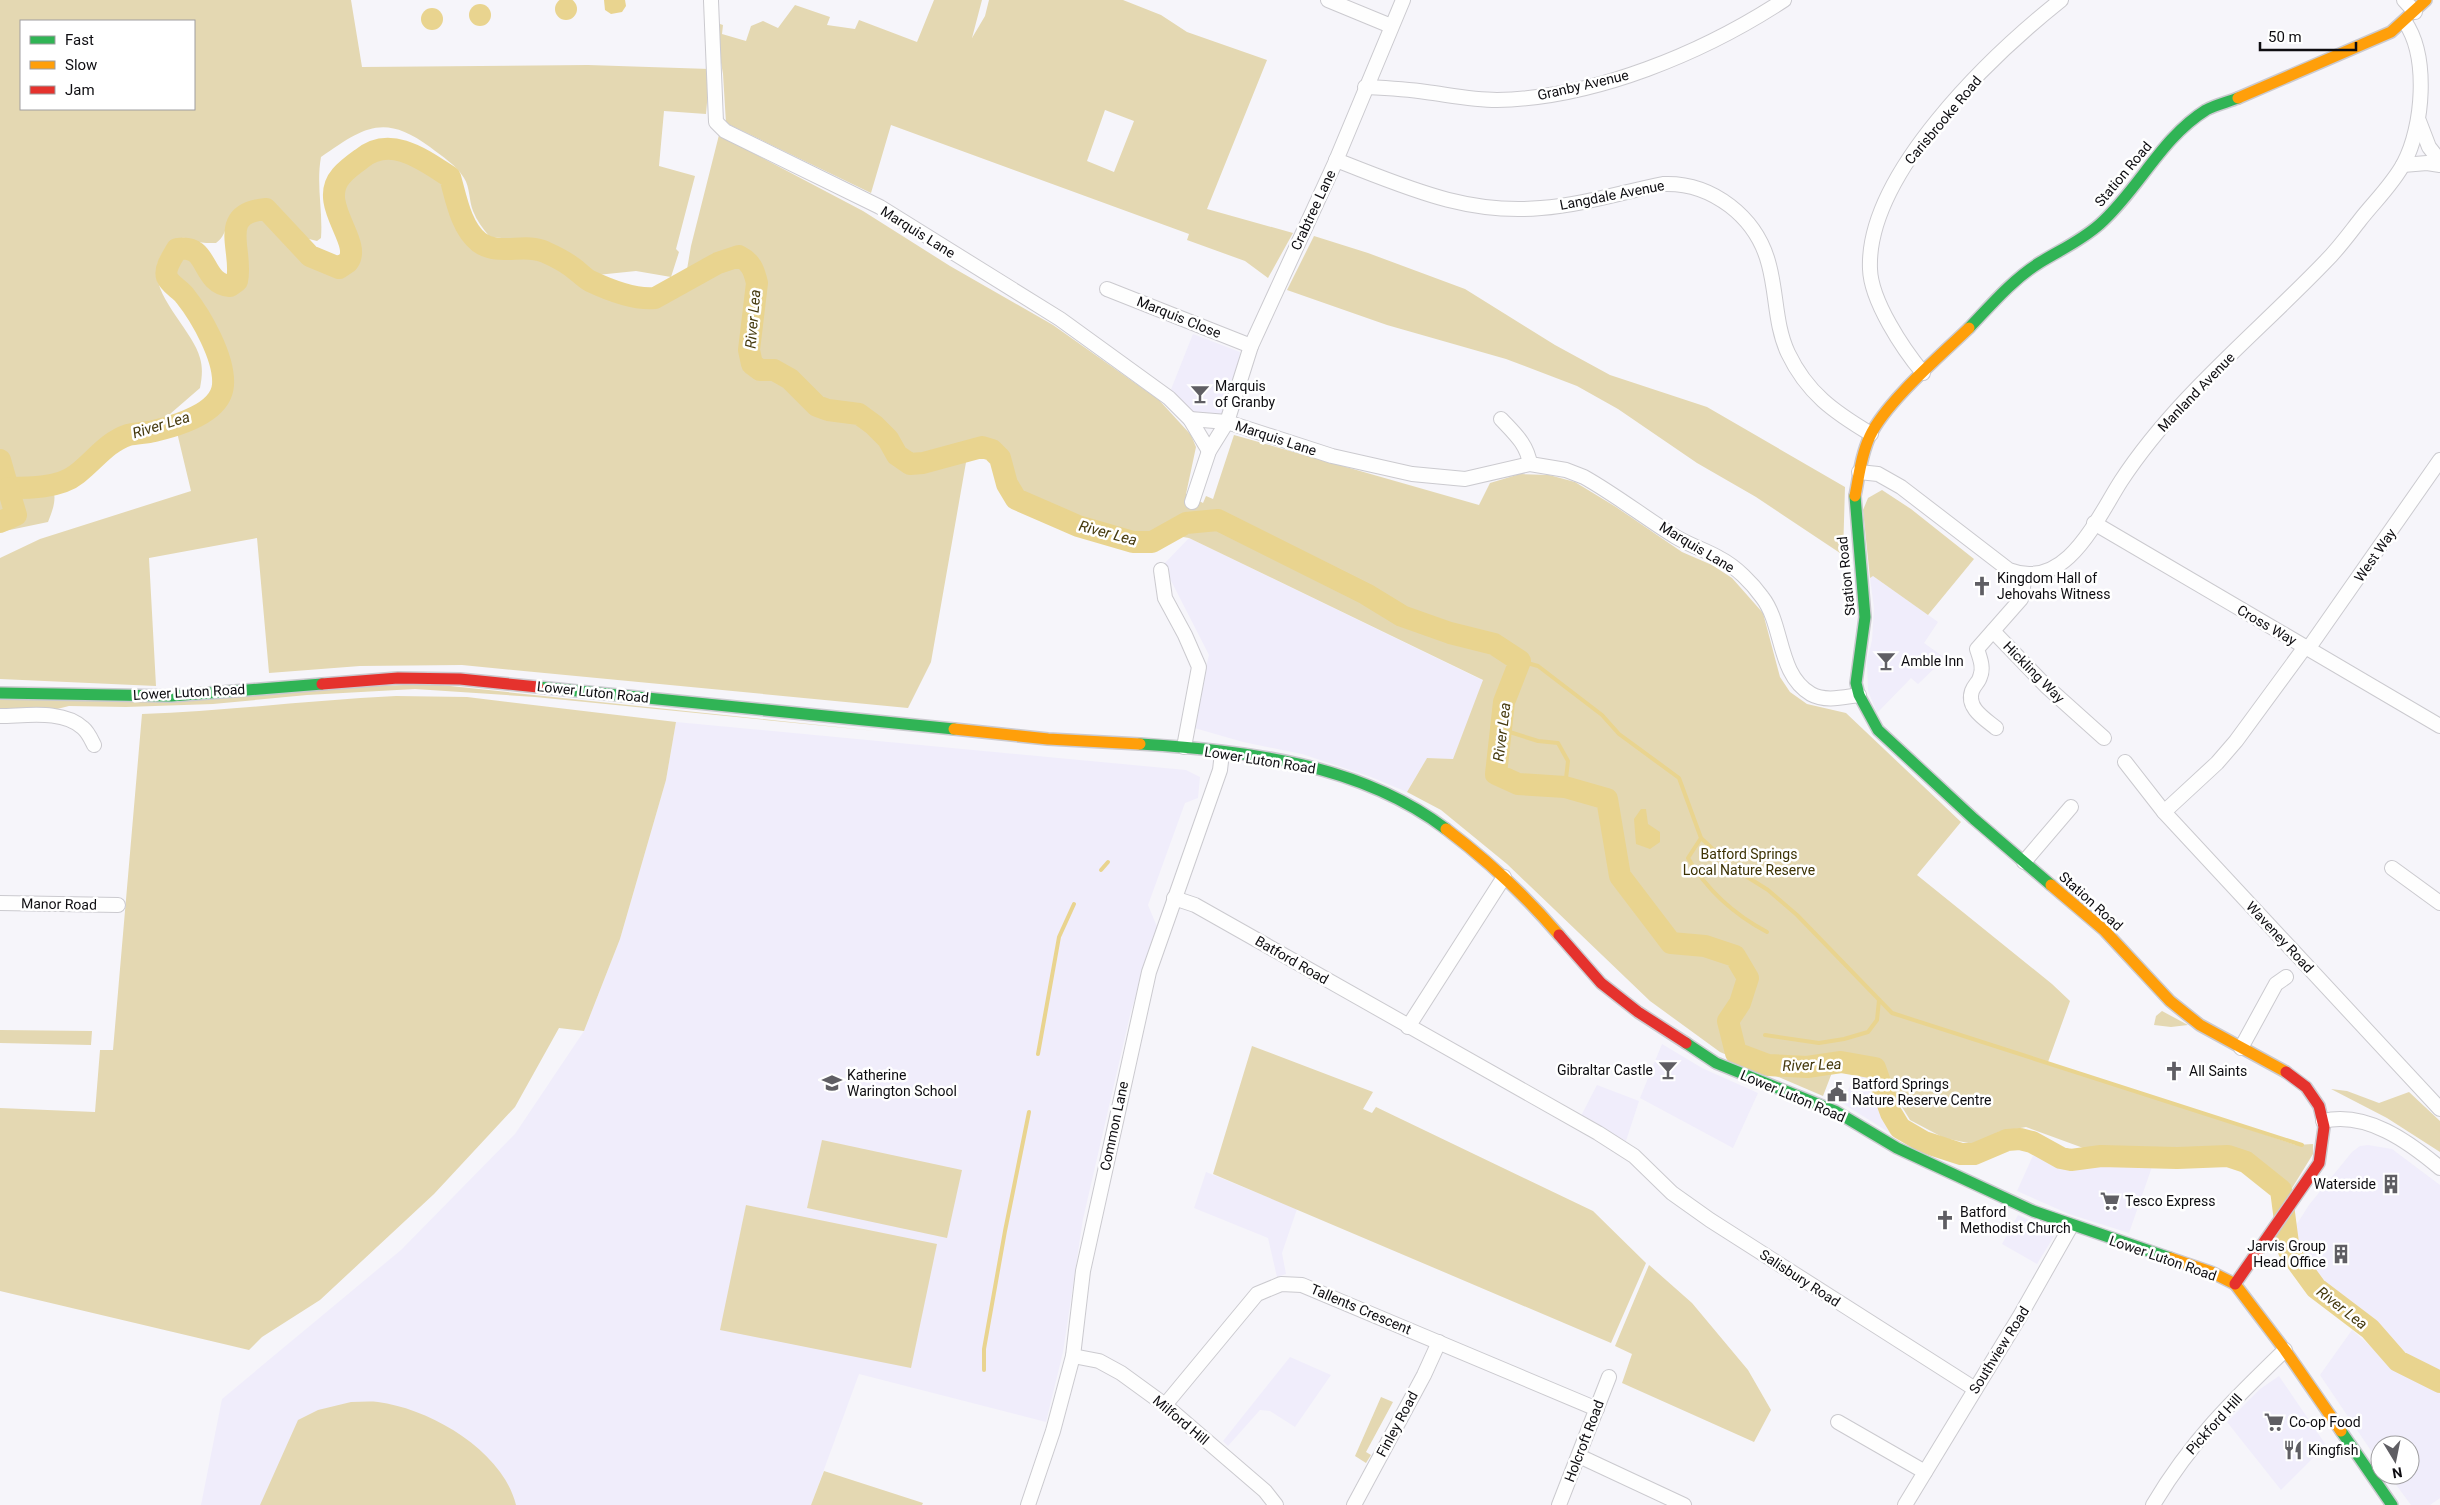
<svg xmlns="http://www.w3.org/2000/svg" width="2440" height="1505" viewBox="0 0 2440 1505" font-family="Roboto,sans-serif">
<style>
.built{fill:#f0edfb}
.green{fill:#e4d8b2;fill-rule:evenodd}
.water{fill:#e9d48f}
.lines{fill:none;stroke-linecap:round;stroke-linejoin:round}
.stream{stroke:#e9d48f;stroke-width:4}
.river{stroke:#e9d48f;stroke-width:22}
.street-casing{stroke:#cbcacf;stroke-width:16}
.fast-casing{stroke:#cbcacf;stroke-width:14}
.slow-casing{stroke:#cbcacf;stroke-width:14}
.jam-casing{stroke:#cbcacf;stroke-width:14}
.street{stroke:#fefefe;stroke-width:14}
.fast{stroke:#30b455;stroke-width:11}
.slow{stroke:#ff9f0a;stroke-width:11}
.jam{stroke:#e5322d;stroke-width:11}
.labels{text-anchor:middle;stroke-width:5;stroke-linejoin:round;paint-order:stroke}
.street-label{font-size:14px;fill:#0e0d11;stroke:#fff}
.poi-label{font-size:14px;fill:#0e0d11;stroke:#fff;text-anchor:start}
.park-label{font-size:14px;fill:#3d3204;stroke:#fff}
.water-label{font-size:15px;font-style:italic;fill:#45390d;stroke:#fff}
</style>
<rect width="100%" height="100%" fill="#f6f5fa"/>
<!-- built -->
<g class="built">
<path d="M1193 334 1240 352 1238 367 1224 411 1221 415 1203 417 1189 410 1170 392Z"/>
<path d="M1189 538 1484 681 1453 759 1427 758 1407 792 1371 777 1302 754 1243 742 1191 727 1209 655 1163 565Z"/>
<path d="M1873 576 1938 622 1924 643 1945 658 1918 684 1911 678 1877 713 1868 691 1867 661 1872 640 1874 608 1870 578Z"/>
<path d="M676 722 1186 770 1200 777 1198 798 1185 803 1148 905 1158 929 1131 1011 1083 1219 1063 1352 1046 1422 859 1374 811 1505H201L222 1399 401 1250 515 1134 584 1031 620 939 666 780Z"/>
<path d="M1662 1044 1702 1068 1758 1093 1733 1148 1640 1098Z"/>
<path d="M1859 1067 1873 1082 1895 1136 1842 1103Z"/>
<path d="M1597 1085 1639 1101 1626 1141 1581 1116Z"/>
<path d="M2368 1145 2392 1149 2440 1185V1372L2384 1341 2358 1314 2327 1289 2297 1250 2294 1238 2295 1227 2309 1205 2352 1152 2360 1146Z"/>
<path d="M2035 1151 2063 1166 2076 1168 2115 1163 2153 1164 2129 1233 2069 1214 2017 1191Z"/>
<path d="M1206 1172 1297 1209 1282 1253 1286 1274 1277 1277 1268 1238 1194 1208Z"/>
<path d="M2018 1215 2056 1233 2037 1264 2002 1244Z"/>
<path d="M2352 1330 2401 1373 2440 1390V1498L2430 1505H2411L2389 1475H2410V1445H2380V1464L2320 1375Z"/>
<path d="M1290 1357 1331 1375 1295 1427 1270 1411 1260 1410 1228 1446 1223 1441Z"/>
<path d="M2279 1376 2326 1445 2281 1490 2227 1422 2260 1389Z"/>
</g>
<!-- green -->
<g class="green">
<path d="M0 0H351L362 67 588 65 710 69 706 114 664 111 659 166 695 176 676 249 679 252 671 277 636 271 597 275 579 259 546 242 490 237C483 229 477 221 473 211 469 201 470 187 464 178 456 165 443 157 430 147 384 113 364 127 321 157 316 185 323 210 321 238L317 241 305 238 274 204C255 202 237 204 228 224 224 232 224 237 216 243 210 243 203 243 197 242 192 241 187 237 182 238 173 239 169 244 164 251 137 285 192 326 200 358 203 368 202 378 200 388L170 414 147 426 129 428 108 438 79 469 50 480C58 496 54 507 48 522L0 532ZM21 21H194V109H21Z"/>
<path d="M934 0H982L972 38 985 16 989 0H1123L1161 15 1187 32 1267 60 1207 209 1293 233 1268 278 1245 261 1187 240 1189 234 891 125 871 193 726 123 723 74 714 22 723 25 722 34 746 41 751 26 763 21 778 28 795 5 830 17 827 25 855 29 859 20 917 42ZM1105 110 1134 121 1114 172 1087 161Z"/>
<path d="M719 135 863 211 950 266 1053 325 1159 400 1191 435 1196 447 1186 494 1203 503 1206 496 1213 499 1234 435 1479 505 1490 483 1520 474 1549 475 1575 482 1616 507 1682 552 1712 565 1732 578 1763 613 1780 677 1790 692 1807 704 1846 713 1961 822 1917 875 2052 984 2070 1001 2048 1062 2296 1145 2313 1144V1154L2289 1193 2280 1181 2269 1175 2256 1163 2241 1154 2225 1151 2196 1155 2097 1153 2026 1127 1998 1132 1978 1145 1944 1138 1910 1120 1882 1074 1838 1057 1823 1096 1720 1052 1650 1001 1507 864 1441 810 1407 792 1427 758 1453 759 1483 680 1189 538C1182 537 1173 535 1166 536 1154 538 1148 544 1133 542 1099 537 1051 515 1019 500 993 488 1019 437 968 451L931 662 908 708 462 665 360 666 269 673 257 538 149 558 156 686 0 679V558L40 539 191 491 175 424C189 418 209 412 218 399 235 374 200 317 185 297 180 290 170 286 167 277 164 269 173 256 177 249 210 243 200 283 230 285L237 281C244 251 216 213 266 209L310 256 339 268 348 262C361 245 326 209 335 186 340 174 351 167 361 159 390 134 424 160 450 177 456 198 461 228 479 242 496 255 516 245 534 248 554 251 571 268 586 279 598 287 641 302 655 298 665 294 676 286 685 281L691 246Z"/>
<path d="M1314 236 1368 253 1465 289 1555 345 1610 375 1707 407 1845 487 1843 555 1756 497 1697 463 1618 409 1577 386 1506 359 1387 325 1287 290Z"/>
<path d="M1882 490 1911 509 1974 559 1928 615 1873 576 1870 578 1863 510 1868 498Z"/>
<path d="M431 684 876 731 535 697 415 689 307 695 213 704 126 707 69 706 57 709H0V700Z"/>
<path d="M396 696 467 697 676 722 666 780 620 939 584 1031 559 1028 515 1107 434 1194 320 1300 262 1337 249 1350 0 1291V1108L95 1112 100 1050H113L142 714C227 711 311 700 396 696Z"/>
<path d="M2162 1011 2188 1025 2171 1027 2154 1025 2156 1016Z"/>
<path d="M0 1030 92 1031 91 1045 0 1043Z"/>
<path d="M1252 1046 1373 1092 1363 1109 1372 1113 1376 1107 1593 1211 1646 1263 1611 1343 1213 1174Z"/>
<path d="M2331 1089 2347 1091 2379 1103 2409 1092 2440 1121V1152L2387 1118Z"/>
<path d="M822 1140 962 1170 947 1238 807 1208Z"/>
<path d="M746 1205 937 1244 911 1368 720 1330Z"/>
<path d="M1649 1265 1692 1303 1748 1370 1771 1410 1754 1442 1622 1383 1632 1354 1615 1346Z"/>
<path d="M1381 1397 1393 1402 1366 1452 1371 1455 1366 1463 1355 1456Z"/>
<path d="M351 1402C360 1402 369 1401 378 1402 431 1409 503 1451 516 1505H260L298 1420 318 1410Z"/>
<path d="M824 1471 923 1503 922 1505H811Z"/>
</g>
<!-- water -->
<g class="water">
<circle cx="566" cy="9" r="11"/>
<path d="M604 0H625L626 6 622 12 611 14 605 10Z"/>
<circle cx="480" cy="15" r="11"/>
<circle cx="432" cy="19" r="11"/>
<path d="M1641 809H1646L1648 824 1660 832V842L1650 849 1636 844 1634 819Z"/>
</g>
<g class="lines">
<!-- stream -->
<g class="stream">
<path d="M1520 661 1538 666 1602 715 1619 734 1679 778 1701 838 1733 868 1768 890 1797 915 1892 1013 2302 1145"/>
<path d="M1500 729 1538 741 1558 743 1568 761 1565 787"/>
<path d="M1701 838 1688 858C1707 890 1733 914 1767 932"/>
<path d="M1101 870 1108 862"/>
<path d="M1765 1035 1819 1043 1844 1039 1868 1032 1877 1020 1879 1000"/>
<path d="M1038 1054 1059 937 1074 904"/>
<path d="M984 1370V1349L1005 1231 1029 1112"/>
</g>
<!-- river -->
<g class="river">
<path d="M0 460 8 488C29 488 60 488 77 474 94 461 107 442 128 435 136 433 146 433 154 431 176 426 221 413 223 385 225 358 201 316 185 296 180 289 170 285 167 277 164 268 173 256 177 249 210 243 200 283 230 286L237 281C244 251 216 213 266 209L310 256 339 268 348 262C363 242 317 204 341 176 346 170 354 164 361 159 390 134 424 160 450 177 456 198 461 228 479 242 499 257 524 242 545 252 554 256 564 261 572 267 578 271 583 277 590 281 609 290 634 300 655 298L718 263 739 256C751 262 754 270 757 283L749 350 752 364 760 370H774L790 379 817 406 828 410 859 414 874 425 888 439 897 455 910 464 923 463 982 447 992 450 1000 458 1007 484 1016 499 1078 526 1133 542H1152L1186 523 1218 520 1366 594 1402 616 1450 633 1494 644 1520 661 1504 702 1496 774 1518 784 1565 787 1607 799 1620 876 1671 943 1705 946 1735 956 1748 978 1740 1003 1728 1021 1736 1053 1768 1065 1807 1067 1841 1062 1875 1068 1891 1113 1900 1128 1924 1142 1961 1154H1974L2007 1140 2020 1139 2032 1142 2061 1158 2071 1160 2101 1156 2177 1158 2228 1156 2246 1162 2281 1190 2289 1251 2316 1288 2370 1329 2398 1361 2440 1382"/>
<path d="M0 522 16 515 8 488"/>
</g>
<defs>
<g id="street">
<path d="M1328 0 1391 26"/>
<path d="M2404 0 2415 12"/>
<path d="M711 1 716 122 725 131 880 207 1060 319 1169 398 1190 419 1209 451"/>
<path d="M1365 87C1385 88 1406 89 1426 92 1449 95 1473 100 1497 100 1595 98 1703 53 1784 0"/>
<path d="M2419 121 2429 147 2440 161"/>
<path d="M1336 160C1404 186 1465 215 1541 208 1582 205 1623 192 1663 184 1712 182 1757 217 1769 265 1777 295 1775 325 1788 353 1807 393 1834 412 1871 434"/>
<path d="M2403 165 2427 163 2440 165"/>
<path d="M1107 289 1251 346"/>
<path d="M1923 373C1903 349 1871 301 1870 269 1866 174 1992 55 2061 0"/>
<path d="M1190 419 1227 422 1332 456 1412 474 1465 479 1530 464 1566 470 1584 477C1616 495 1645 518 1676 537 1691 546 1706 550 1721 559 1736 567 1752 583 1762 597 1784 625 1777 674 1811 694 1825 702 1844 697 1859 695"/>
<path d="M1501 419C1515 434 1527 444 1530 464"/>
<path d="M1859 472 1878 474 1901 487 2009 570C2066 592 2096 520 2121 481 2176 397 2257 333 2326 261 2339 248 2349 234 2360 220 2374 202 2393 184 2404 163 2423 127 2429 57 2405 22"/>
<path d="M1192 502 1209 451 1227 422 1251 346 1335 163 1403 0"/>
<path d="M2094 523 2440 726"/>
<path d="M1161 570 1165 598 1185 635 1199 667 1184 747"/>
<path d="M1993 631 2046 686 2104 738"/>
<path d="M2308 649 2440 460"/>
<path d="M0 716C25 716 63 709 83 728 88 732 91 739 94 745"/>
<path d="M1996 728C1985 719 1966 708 1972 691 1974 685 1979 682 1980 677 1984 668 1980 658 1977 649L2021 599 2025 575"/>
<path d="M2125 762 2164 812 2440 1109"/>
<path d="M2164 812 2217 763 2236 741 2305 647"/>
<path d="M2024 862 2071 807"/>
<path d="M2392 868 2440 903"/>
<path d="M1174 898 1195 905 1598 1133 1634 1156 1672 1193 1710 1220 1975 1389"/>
<path d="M0 903 118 905"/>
<path d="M1408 1027 1504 877"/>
<path d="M2241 1048 2276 984 2286 977"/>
<path d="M2323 1121C2367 1111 2409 1142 2440 1168"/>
<path d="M1073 1356 1099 1361 1121 1373 1165 1405 1265 1491 1276 1505"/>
<path d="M1165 1405 1257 1294 1281 1284 1302 1285 1597 1409"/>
<path d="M1838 1422 1925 1472"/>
<path d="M1579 1456 1684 1505"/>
<path d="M1028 1505 1053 1431 1073 1356 1083 1271 1149 972 1220 770 1222 753"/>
<path d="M1354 1505 1424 1375 1439 1342"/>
<path d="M1559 1505 1609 1377"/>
<path d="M1905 1505 2020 1316 2071 1226"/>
<path d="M2153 1505C2191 1441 2232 1401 2285 1350"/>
</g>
<g id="fast">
<path d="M1969 328C1991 305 2012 280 2039 263 2060 250 2081 241 2100 224 2139 189 2161 138 2206 110 2215 105 2228 102 2238 98"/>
<path d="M1855 496 1865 617 1856 683 1859 695 1878 730 1974 819 2051 885"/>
<path d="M538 687 954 729"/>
<path d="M0 693 171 696 322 684"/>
<path d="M1140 744C1246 751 1359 763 1446 829"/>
<path d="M1686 1043 1716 1063 1835 1111 1897 1148 2033 1211 2170 1258"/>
<path d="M2341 1431 2392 1505"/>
</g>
<g id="slow">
<path d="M2238 98 2391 32 2426 0"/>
<path d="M1855 496C1859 476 1861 455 1870 436 1886 402 1940 356 1969 328"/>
<path d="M954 729 1048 739 1140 744"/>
<path d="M1446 829C1487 860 1525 895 1559 935"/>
<path d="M2051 885 2104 930 2170 1001 2200 1025 2286 1072"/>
<path d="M2170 1258 2211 1272 2235 1284 2285 1350 2341 1431"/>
</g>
<g id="jam">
<path d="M322 684 398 678 460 679 538 687"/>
<path d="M1559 935 1601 983 1638 1012 1686 1043"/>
<path d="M2235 1284 2319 1163 2324 1127 2319 1106 2306 1087 2286 1072"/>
</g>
</defs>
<!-- street casing -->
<use href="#street" class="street-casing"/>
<!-- fast casing -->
<use href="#fast" class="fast-casing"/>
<!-- slow casing -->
<use href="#slow" class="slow-casing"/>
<!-- jam casing -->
<use href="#jam" class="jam-casing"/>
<!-- street -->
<use href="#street" class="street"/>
<!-- fast -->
<use href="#fast" class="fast"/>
<!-- slow -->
<use href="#slow" class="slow"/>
<!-- jam -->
<use href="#jam" class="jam"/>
</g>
<!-- icons -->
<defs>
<symbol id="bar-bare" viewBox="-9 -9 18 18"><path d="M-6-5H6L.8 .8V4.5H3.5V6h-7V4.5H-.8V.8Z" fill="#5f5e63" stroke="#fff" stroke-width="2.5" paint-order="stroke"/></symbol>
<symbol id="church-bare" viewBox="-9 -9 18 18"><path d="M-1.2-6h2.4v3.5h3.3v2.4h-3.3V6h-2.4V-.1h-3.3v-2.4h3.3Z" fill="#5f5e63" stroke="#fff" stroke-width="2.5" paint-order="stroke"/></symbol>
<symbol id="school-bare" viewBox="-9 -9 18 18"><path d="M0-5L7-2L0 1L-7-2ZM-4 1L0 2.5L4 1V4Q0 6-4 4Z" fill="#5f5e63" stroke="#fff" stroke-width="2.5" paint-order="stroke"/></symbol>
<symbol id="civic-bare" viewBox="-9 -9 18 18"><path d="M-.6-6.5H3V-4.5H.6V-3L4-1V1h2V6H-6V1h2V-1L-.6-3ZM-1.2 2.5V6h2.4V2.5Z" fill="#5f5e63" stroke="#fff" stroke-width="2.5" paint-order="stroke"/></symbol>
<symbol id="building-bare" viewBox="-9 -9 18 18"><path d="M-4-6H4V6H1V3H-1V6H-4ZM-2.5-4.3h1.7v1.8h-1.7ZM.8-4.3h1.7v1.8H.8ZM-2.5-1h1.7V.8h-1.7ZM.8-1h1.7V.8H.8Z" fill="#5f5e63" stroke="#fff" stroke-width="2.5" paint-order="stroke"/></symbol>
<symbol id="supermarket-bare" viewBox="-9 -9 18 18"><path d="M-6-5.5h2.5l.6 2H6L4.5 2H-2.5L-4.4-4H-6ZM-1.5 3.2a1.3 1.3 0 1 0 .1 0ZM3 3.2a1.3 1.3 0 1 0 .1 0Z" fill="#5f5e63" stroke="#fff" stroke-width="2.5" paint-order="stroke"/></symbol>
<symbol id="restaurant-bare" viewBox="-9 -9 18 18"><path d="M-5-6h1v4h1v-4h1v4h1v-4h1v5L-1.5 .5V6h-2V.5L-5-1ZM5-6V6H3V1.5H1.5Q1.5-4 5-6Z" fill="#5f5e63" stroke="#fff" stroke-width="2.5" paint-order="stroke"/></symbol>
</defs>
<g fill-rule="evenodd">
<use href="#bar-bare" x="1186" y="380" width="28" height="28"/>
<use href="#church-bare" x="1968" y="572" width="28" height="28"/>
<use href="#bar-bare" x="1872" y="647" width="28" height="28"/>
<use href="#bar-bare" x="1654" y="1056" width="28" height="28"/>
<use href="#church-bare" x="2160" y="1057" width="28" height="28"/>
<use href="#school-bare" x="818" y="1069" width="28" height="28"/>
<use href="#civic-bare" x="1823" y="1078" width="28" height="28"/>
<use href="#building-bare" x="2377" y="1170" width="28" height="28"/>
<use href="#supermarket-bare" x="2096" y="1187" width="28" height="28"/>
<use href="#church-bare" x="1931" y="1206" width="28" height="28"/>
<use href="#building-bare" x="2327" y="1240" width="28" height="28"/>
<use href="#supermarket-bare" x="2260" y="1408" width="28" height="28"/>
<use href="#restaurant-bare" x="2279" y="1436" width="28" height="28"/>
</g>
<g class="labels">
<!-- street labels -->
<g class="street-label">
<text transform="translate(1583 85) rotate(-13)" y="5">Granby Avenue</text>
<text transform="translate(1943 120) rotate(-50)" y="5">Carisbrooke Road</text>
<text transform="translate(2123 174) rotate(-50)" y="5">Station Road</text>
<text transform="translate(1612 195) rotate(-11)" y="5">Langdale Avenue</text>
<text transform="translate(1313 210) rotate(-65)" y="5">Crabtree Lane</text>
<text transform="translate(918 232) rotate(32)" y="5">Marquis Lane</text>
<text transform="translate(1179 317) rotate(22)" y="5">Marquis Close</text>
<text transform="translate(2196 392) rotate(-46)" y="5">Manland Avenue</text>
<text transform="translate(1276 438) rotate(18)" y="5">Marquis Lane</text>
<text transform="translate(1697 547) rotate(31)" y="5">Marquis Lane</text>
<text transform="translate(2375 555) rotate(-55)" y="5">West Way</text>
<text transform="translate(1846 576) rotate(-96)" y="5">Station Road</text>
<text transform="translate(2267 625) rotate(30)" y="5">Cross Way</text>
<text transform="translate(2034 672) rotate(45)" y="5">Hickling Way</text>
<text transform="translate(189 692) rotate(-3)" y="5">Lower Luton Road</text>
<text transform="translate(593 692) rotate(6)" y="5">Lower Luton Road</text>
<text transform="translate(1260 760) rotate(9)" y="5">Lower Luton Road</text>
<text transform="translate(2091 901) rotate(42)" y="5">Station Road</text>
<text transform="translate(59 904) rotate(1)" y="5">Manor Road</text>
<text transform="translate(2280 937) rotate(47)" y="5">Waveney Road</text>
<text transform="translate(1292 960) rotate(30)" y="5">Batford Road</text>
<text transform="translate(1793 1096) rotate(23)" y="5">Lower Luton Road</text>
<text transform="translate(1114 1126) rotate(-78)" y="5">Common Lane</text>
<text transform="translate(2163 1258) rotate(19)" y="5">Lower Luton Road</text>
<text transform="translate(1800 1278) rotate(33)" y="5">Salisbury Road</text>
<text transform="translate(1361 1309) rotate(23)" y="5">Tallents Crescent</text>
<text transform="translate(1999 1350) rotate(-58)" y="5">Southview Road</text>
<text transform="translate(1181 1420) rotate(40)" y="5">Milford Hill</text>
<text transform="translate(1397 1424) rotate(-62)" y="5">Finley Road</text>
<text transform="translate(2214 1424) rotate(-48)" y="5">Pickford Hill</text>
<text transform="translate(1584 1441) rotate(-69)" y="5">Holcroft Road</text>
</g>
<!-- poi labels -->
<g class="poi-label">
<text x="1215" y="391">Marquis<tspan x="1215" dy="16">of Granby</tspan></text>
<text x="1997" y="583">Kingdom Hall of<tspan x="1997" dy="16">Jehovahs Witness</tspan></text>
<text x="1901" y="666">Amble Inn</text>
<text x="1653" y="1075" text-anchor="end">Gibraltar Castle</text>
<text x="2189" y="1076">All Saints</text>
<text x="847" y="1080">Katherine<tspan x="847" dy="16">Warington School</tspan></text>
<text x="1852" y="1089">Batford Springs<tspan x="1852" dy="16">Nature Reserve Centre</tspan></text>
<text x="2376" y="1189" text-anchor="end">Waterside</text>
<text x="2125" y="1206">Tesco Express</text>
<text x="1960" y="1217">Batford<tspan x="1960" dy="16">Methodist Church</tspan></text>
<text x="2326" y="1251" text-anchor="end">Jarvis Group<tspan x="2326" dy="16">Head Office</tspan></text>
<text x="2289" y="1427">Co-op Food</text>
<text x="2308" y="1455">Kingfish</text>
</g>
<!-- park labels -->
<g class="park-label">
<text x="1749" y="859">Batford Springs<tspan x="1749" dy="16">Local Nature Reserve</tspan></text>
</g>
<!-- water labels -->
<g class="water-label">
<text transform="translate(753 319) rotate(-85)" y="5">River Lea</text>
<text transform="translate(161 425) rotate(-17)" y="5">River Lea</text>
<text transform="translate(1108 533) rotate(15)" y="5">River Lea</text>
<text transform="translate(1502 732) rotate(-83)" y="5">River Lea</text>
<text transform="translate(1812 1065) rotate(-2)" y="5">River Lea</text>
<text transform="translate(2342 1308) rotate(38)" y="5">River Lea</text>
</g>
</g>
<!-- legend -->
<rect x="20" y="20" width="175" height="90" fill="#ffffff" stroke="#9f9ea0"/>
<rect x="30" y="36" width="25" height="8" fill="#30b455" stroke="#9f9ea0"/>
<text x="65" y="45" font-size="15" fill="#0e0d11">Fast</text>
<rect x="30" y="61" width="25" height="8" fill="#ff9f0a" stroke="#9f9ea0"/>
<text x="65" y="70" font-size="15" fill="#0e0d11">Slow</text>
<rect x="30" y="86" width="25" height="8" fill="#e5322d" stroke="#9f9ea0"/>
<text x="65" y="95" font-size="15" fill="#0e0d11">Jam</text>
<!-- north arrow -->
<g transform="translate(2395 1460) rotate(170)"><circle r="24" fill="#ffffff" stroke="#9f9ea0"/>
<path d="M0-4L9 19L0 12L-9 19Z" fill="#5f5e63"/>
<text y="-8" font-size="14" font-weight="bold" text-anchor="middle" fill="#0e0d11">N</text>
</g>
<!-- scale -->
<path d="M2260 42v8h96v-8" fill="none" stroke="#0e0d11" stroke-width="2.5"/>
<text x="2268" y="42" font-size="15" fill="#0e0d11" stroke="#ffffff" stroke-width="4" paint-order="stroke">50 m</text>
</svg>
